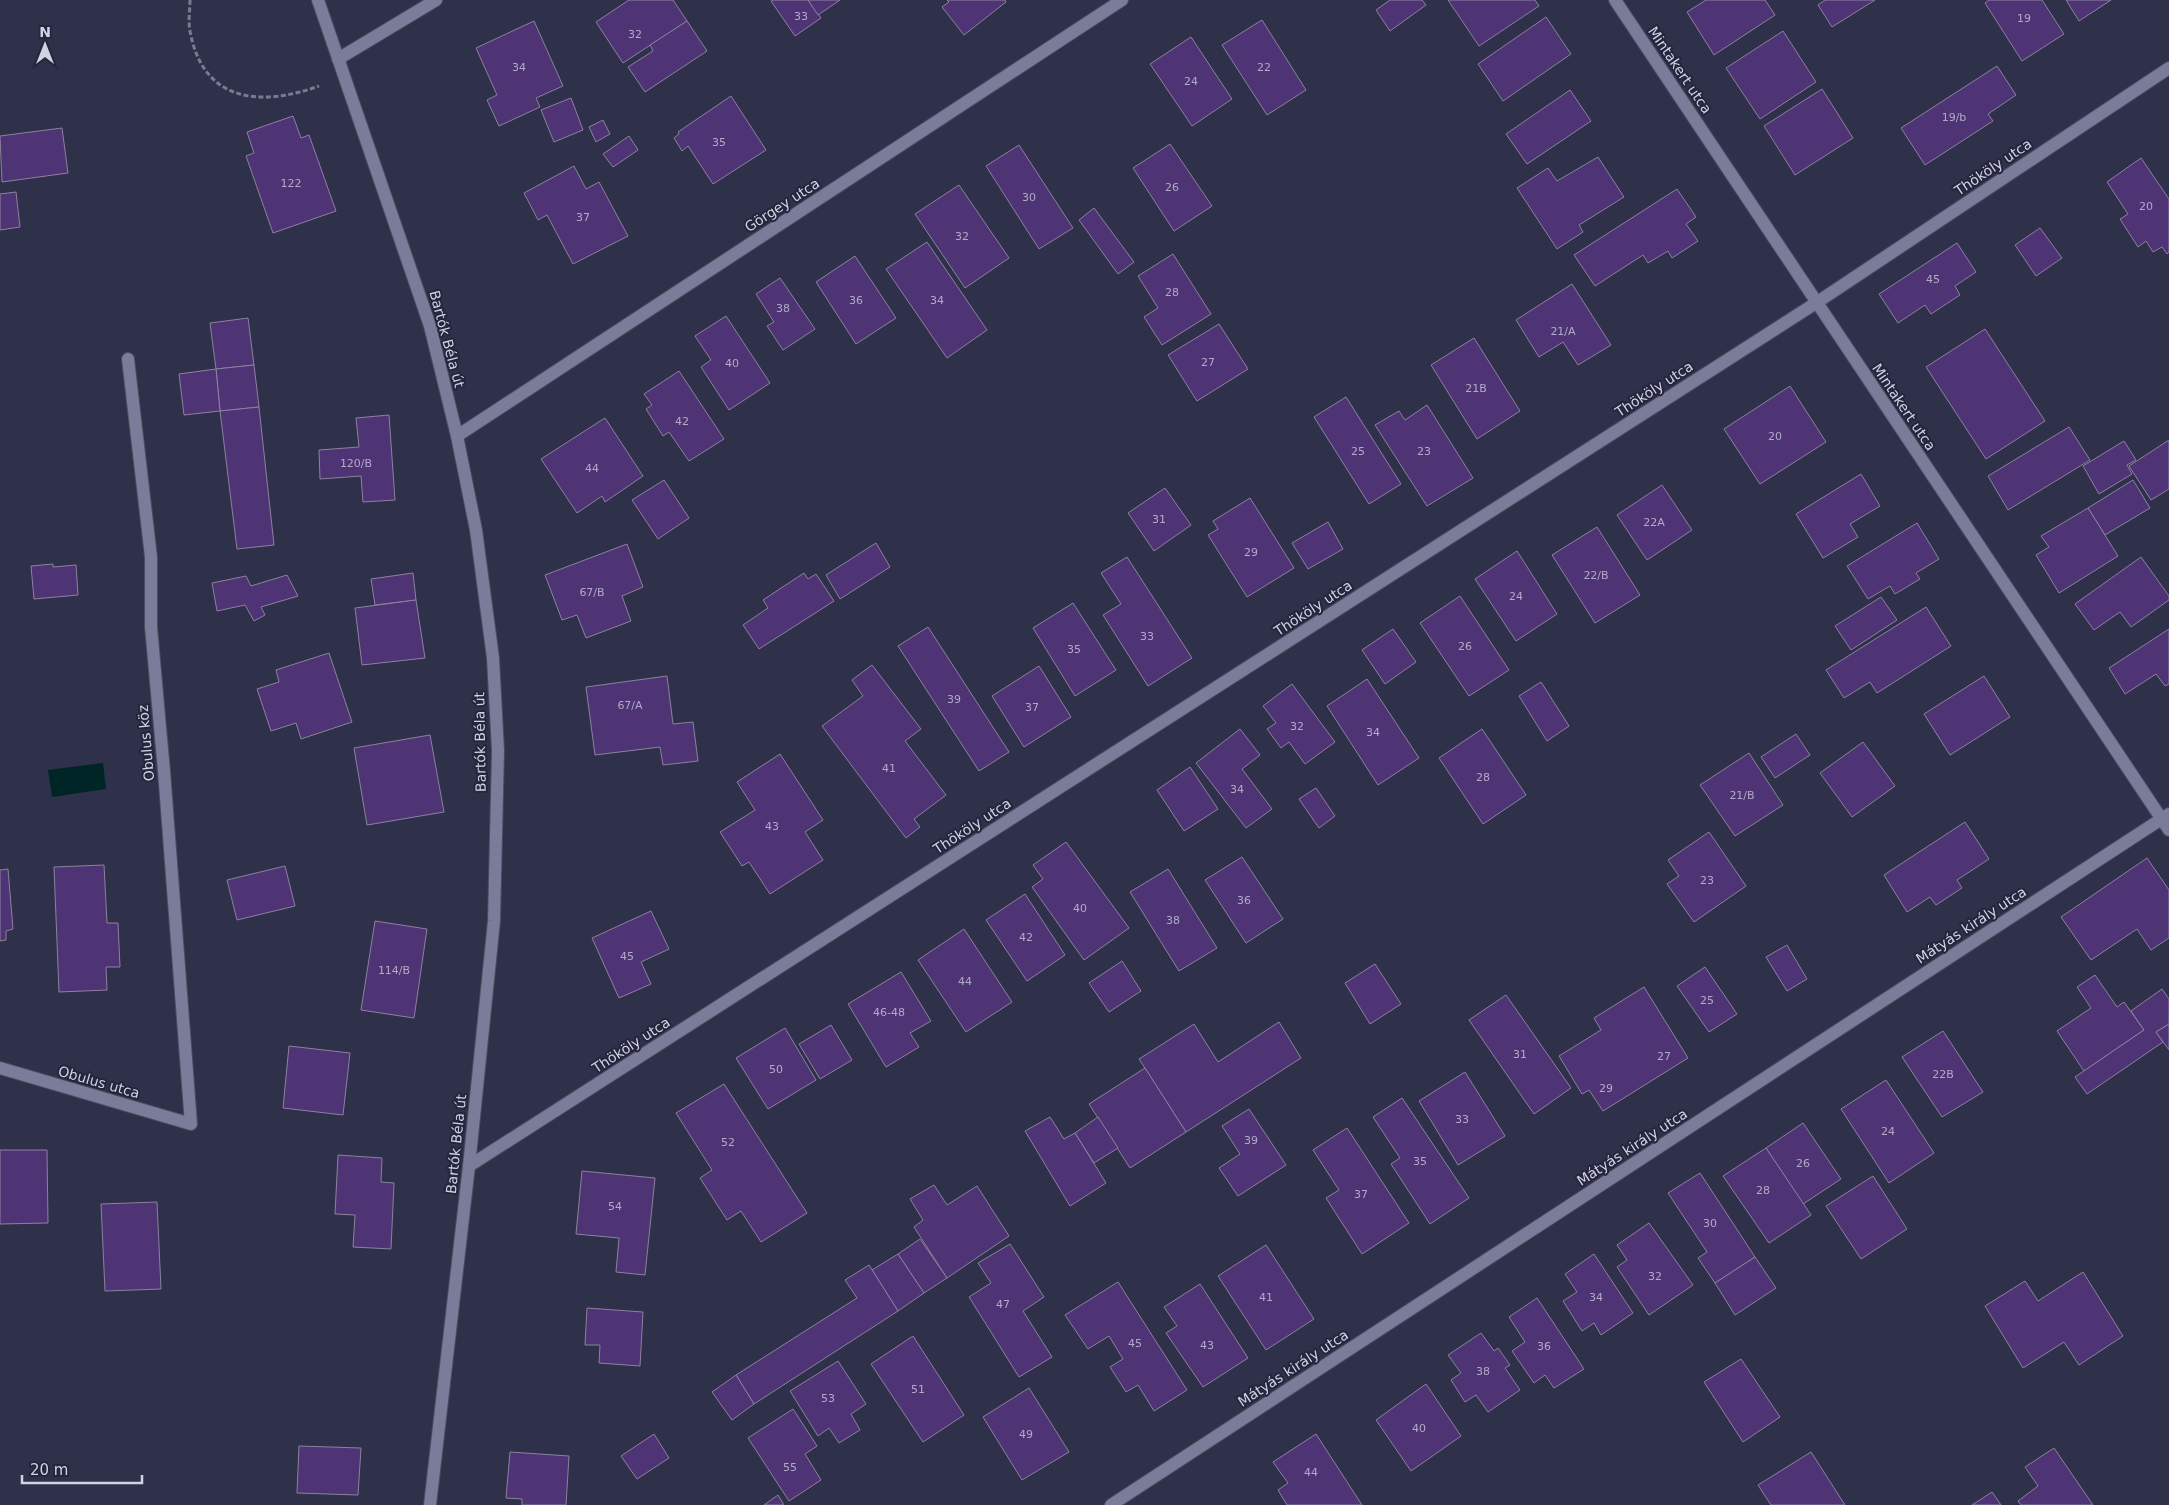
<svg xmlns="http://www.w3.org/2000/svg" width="2169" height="1505" viewBox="0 0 2169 1505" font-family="'DejaVu Sans',sans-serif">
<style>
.water{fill:#002526}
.building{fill:#4e3475;stroke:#8b829e}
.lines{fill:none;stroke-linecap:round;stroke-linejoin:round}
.minor-casing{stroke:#4b4c61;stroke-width:14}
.path{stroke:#7a7b90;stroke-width:3;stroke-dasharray:5 2.5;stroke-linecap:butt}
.minor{stroke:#7a7c99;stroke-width:12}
.labels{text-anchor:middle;stroke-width:4;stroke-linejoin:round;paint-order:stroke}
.number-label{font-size:11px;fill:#b0abc8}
.street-label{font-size:14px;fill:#d1d3e3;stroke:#25263e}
</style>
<rect width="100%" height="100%" fill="#2f3049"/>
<!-- water -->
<path class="water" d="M103 763 106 789 52 797 48 770Z"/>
<!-- building -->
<g class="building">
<path d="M629 0H673L687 21 623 63 596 22Z"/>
<path d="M773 0H808L821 18 795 36 771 1Z"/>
<path d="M808 0H840L818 15Z"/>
<path d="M947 0H1005L1006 2 964 35 942 7 949 2Z"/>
<path d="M1390 0H1422L1426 5 1390 31 1376 10Z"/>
<path d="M1448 0H1535L1539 6 1479 46Z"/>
<path d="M1706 0H1765L1775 15 1714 55 1687 12Z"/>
<path d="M1825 0H1875L1832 27 1818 5Z"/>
<path d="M1989 0H2042L2064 34 2022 61 1985 3Z"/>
<path d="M2066 0H2111L2079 21Z"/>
<path d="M1546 17 1571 54 1503 101 1478 64Z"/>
<path d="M1262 20 1306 90 1267 115 1222 45Z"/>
<path d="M534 21 563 86 536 98 540 107 499 126 487 100 497 95 476 48Z"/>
<path d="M687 21 707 51 645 92 628 67 653 51 650 45Z"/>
<path d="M1783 31 1816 82 1760 119 1726 68Z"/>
<path d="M1191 37 1232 99 1192 126 1150 64Z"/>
<path d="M1997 66 2016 95 1988 114 1993 121 1925 165 1901 128Z"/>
<path d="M1822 89 1853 138 1795 175 1764 126Z"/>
<path d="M1570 90 1591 121 1527 164 1506 134Z"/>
<path d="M731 96 766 150 713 184 688 146 682 151 674 138 679 134 678 132Z"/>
<path d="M571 98 583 130 554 142 541 110Z"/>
<path d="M293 116 301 138 309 135 336 211 273 233 246 156 254 153 247 132Z"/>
<path d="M603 120 610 134 596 142 589 127Z"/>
<path d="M62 128 68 173 2 182 0 136Z"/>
<path d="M629 136 638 150 613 167 603 154Z"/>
<path d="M1170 144 1212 206 1174 231 1133 168Z"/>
<path d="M1019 145 1073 228 1039 249 986 166Z"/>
<path d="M1598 157 1624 197 1579 225 1583 232 1557 249 1517 188 1548 168 1557 181Z"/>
<path d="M2141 158 2169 199V252L2167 254 2162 247 2153 252 2146 241 2138 247 2120 219 2128 214 2107 182Z"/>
<path d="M574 166 586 189 599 182 628 236 573 264 547 215 538 220 524 193Z"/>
<path d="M959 185 1009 258 965 288 915 214Z"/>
<path d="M1677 189 1696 217 1686 224 1698 241 1672 258 1668 251 1648 263 1643 255 1595 286 1574 255Z"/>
<path d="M16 192 20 227 0 230V194Z"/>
<path d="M1094 208 1134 262 1118 274 1079 220Z"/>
<path d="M2040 228 2062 258 2036 276 2015 245Z"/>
<path d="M927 242 987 330 947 358 886 269Z"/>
<path d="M1957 243 1976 272 1955 286 1960 295 1931 314 1925 305 1898 323 1879 294Z"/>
<path d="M1173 254 1211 314 1162 345 1144 317 1158 308 1138 276Z"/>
<path d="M855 256 896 318 856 344 816 282Z"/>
<path d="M780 278 815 329 783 350 767 326 774 322 756 294Z"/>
<path d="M1572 284 1611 345 1578 365 1563 342 1539 357 1516 320Z"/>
<path d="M726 316 770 383 729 410 701 367 711 360 695 336Z"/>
<path d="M248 318 254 365 216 369 210 323Z"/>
<path d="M1219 324 1248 369 1197 401 1168 355Z"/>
<path d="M1985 329 2045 421 1986 459 1926 367Z"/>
<path d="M1474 338 1520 411 1477 439 1431 365Z"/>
<path d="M254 365 259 407 220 411 216 369Z"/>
<path d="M216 369 220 411 184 415 179 374Z"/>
<path d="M679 371 724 439 689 461 669 432 663 436 646 409 652 405 644 394Z"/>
<path d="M1790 386 1826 442 1760 484 1724 429Z"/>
<path d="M1346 397 1401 484 1369 504 1314 417Z"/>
<path d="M1427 405 1473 478 1427 506 1375 425 1399 411 1405 420Z"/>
<path d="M259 407 274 545 237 549 220 411Z"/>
<path d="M389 415 395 500 363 502 361 476 320 479 319 450 359 447 356 418Z"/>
<path d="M605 418 643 476 605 502 602 496 577 513 541 459Z"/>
<path d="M2069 427 2090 460 2008 510 1988 476Z"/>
<path d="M2169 440V489L2151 500 2129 466Z"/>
<path d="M2124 441 2136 460 2127 465 2132 474 2099 494 2083 466Z"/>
<path d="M1861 474 1880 506 1850 524 1858 537 1823 558 1796 514Z"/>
<path d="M664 480 689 518 658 539 632 500Z"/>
<path d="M2133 480 2150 508 2105 535 2088 508Z"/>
<path d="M1662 485 1692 530 1647 560 1617 515Z"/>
<path d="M1165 488 1191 525 1154 551 1128 513Z"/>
<path d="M1250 498 1294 568 1247 597 1208 535 1218 529 1213 521Z"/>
<path d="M2088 508 2118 556 2059 593 2036 555 2049 547 2041 536Z"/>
<path d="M1328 522 1343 549 1308 569 1292 543Z"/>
<path d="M1917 523 1939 559 1916 573 1920 579 1895 594 1890 586 1868 599 1847 566Z"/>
<path d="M1597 527 1640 595 1595 623 1552 555Z"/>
<path d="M876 543 890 567 840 599 826 575Z"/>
<path d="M627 544 643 587 622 596 631 621 586 638 577 615 562 620 545 575Z"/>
<path d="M1517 551 1557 614 1516 641 1475 579Z"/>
<path d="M1127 557 1192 658 1148 686 1103 615 1121 604 1101 573Z"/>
<path d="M2141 557 2169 596V600L2131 627 2120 612 2094 630 2075 604Z"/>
<path d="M53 564V567L76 565 78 595 34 599 31 566Z"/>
<path d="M413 573 416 600 375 605 371 579Z"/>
<path d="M804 573 808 579 816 574 834 601 759 649 743 625 768 608 763 600Z"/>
<path d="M287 575 298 596 261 607 265 615 254 621 245 605 217 611 212 583 246 576 251 586Z"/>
<path d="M1460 596 1509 670 1469 696 1420 623Z"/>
<path d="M1881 597 1897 620 1851 650 1835 626Z"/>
<path d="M416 600 425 658 362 665 355 608Z"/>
<path d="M1073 603 1116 670 1075 696 1033 628Z"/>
<path d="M1926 607 1951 646 1877 693 1870 682 1844 698 1826 670Z"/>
<path d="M928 627 1009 752 979 771 898 646Z"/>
<path d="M1393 629 1416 662 1385 684 1362 650Z"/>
<path d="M2169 629V684L2165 686 2156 674 2125 694 2109 668Z"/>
<path d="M329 653 352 722 301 739 296 723 271 731 257 689 279 682 276 670Z"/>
<path d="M872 665 921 729 905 741 946 795 914 819 920 827 906 838 822 726 863 696 852 680Z"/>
<path d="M1039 666 1071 717 1024 747 992 696Z"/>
<path d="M667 676 673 724 693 722 698 761 663 765 660 747 595 755 586 687Z"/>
<path d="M1984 676 2010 717 1950 755 1924 714Z"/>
<path d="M1367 679 1419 758 1378 785 1327 706Z"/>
<path d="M1541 682 1569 726 1547 741 1519 696Z"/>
<path d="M1292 684 1335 742 1305 764 1289 742 1281 748 1267 729 1276 723 1263 706Z"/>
<path d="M1240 729 1260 755 1242 769 1272 809 1246 828 1196 763Z"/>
<path d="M1482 729 1526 795 1483 824 1439 758Z"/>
<path d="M1796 734 1810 755 1775 778 1761 757Z"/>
<path d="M430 735 444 812 367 825 354 748Z"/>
<path d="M1863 742 1895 786 1852 817 1820 773Z"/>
<path d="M1749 753 1783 805 1735 836 1700 785Z"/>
<path d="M780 754 823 820 805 832 823 860 770 894 749 862 742 866 720 832 755 810 737 782Z"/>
<path d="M1190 767 1218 809 1184 831 1157 790Z"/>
<path d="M1316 788 1335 816 1319 828 1299 799Z"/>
<path d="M1965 822 1989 859 1957 880 1962 888 1936 905 1930 897 1907 912 1884 875Z"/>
<path d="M1709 832 1746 886 1694 922 1667 884 1679 876 1668 860Z"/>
<path d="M1066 842 1129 928 1084 960 1032 887 1043 879 1033 865Z"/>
<path d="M1242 857 1283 919 1246 943 1205 880Z"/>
<path d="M2147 858 2169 890V938L2151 950 2137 929 2091 960 2061 917Z"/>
<path d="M104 865 107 923H118L120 967H106L107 990 59 992 54 867Z"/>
<path d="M285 866 295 906 237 920 227 880Z"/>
<path d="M8 869 13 929 6 931V940L0 941V870Z"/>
<path d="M1168 869 1217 948 1179 971 1130 892Z"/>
<path d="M1025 894 1065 955 1027 981 986 920Z"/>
<path d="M651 911 669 949 641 962 651 984 619 998 592 938Z"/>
<path d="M375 921 427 929 414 1018 361 1010Z"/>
<path d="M964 929 1012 1002 966 1032 918 960Z"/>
<path d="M1787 945 1807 979 1787 991 1766 957Z"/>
<path d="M1122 961 1141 991 1109 1012 1089 983Z"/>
<path d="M1375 964 1401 1004 1370 1024 1345 983Z"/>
<path d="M1705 967 1737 1014 1709 1032 1677 986Z"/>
<path d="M901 972 931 1021 910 1033 919 1047 886 1067 848 1004Z"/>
<path d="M2095 975 2117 1007 2124 1002 2144 1030 2084 1071 2057 1031 2091 1008 2077 987Z"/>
<path d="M1644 987 1688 1058 1603 1111 1589 1090 1582 1094 1559 1056 1601 1030 1594 1018Z"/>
<path d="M2162 989 2169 999V1024L2156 1032 2163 1042 2087 1094 2075 1077 2144 1030 2131 1011Z"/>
<path d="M1506 995 1571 1088 1534 1114 1469 1020Z"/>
<path d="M1279 1022 1301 1058 1186 1132 1139 1059 1194 1024 1218 1062Z"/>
<path d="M2169 1024V1050L2156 1032Z"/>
<path d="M831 1025 852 1060 820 1079 799 1044Z"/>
<path d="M785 1028 816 1080 768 1109 736 1058Z"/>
<path d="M1943 1031 1983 1092 1942 1117 1902 1057Z"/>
<path d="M289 1046 350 1053 343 1115 283 1108Z"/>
<path d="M1145 1068 1186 1132 1130 1168 1089 1104Z"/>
<path d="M1465 1072 1505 1136 1458 1165 1419 1101Z"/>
<path d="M1886 1080 1934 1153 1889 1183 1841 1109Z"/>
<path d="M724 1084 807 1213 761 1242 741 1211 727 1220 700 1178 712 1170 676 1113Z"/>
<path d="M1402 1098 1469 1198 1430 1224 1391 1164 1400 1158 1373 1117Z"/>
<path d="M1249 1109 1286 1165 1238 1196 1219 1168 1240 1154 1222 1126Z"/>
<path d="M1050 1117 1064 1139 1075 1133 1106 1183 1070 1206 1025 1131Z"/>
<path d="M1098 1117 1118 1148 1094 1163 1075 1133Z"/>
<path d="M1803 1123 1841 1179 1803 1204 1766 1148Z"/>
<path d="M1347 1128 1409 1223 1362 1254 1326 1198 1339 1190 1313 1150Z"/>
<path d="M1766 1148 1811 1215 1769 1243 1723 1176Z"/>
<path d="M0 1150H47L48 1223 0 1224Z"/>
<path d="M338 1155 382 1158 381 1182 394 1183 391 1249 353 1247 355 1215 335 1214Z"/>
<path d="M582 1171 655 1178 645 1275 616 1272 619 1238 576 1234Z"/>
<path d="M1700 1173 1755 1257 1715 1283 1698 1258 1707 1252 1668 1193Z"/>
<path d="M1873 1176 1907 1229 1861 1259 1826 1206Z"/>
<path d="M934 1185 947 1205 977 1186 1009 1236 947 1278 914 1227 923 1220 910 1199Z"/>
<path d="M157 1202 161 1289 105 1291 101 1204Z"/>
<path d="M1649 1223 1693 1285 1649 1315 1617 1267 1627 1260 1617 1245Z"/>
<path d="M920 1239 947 1278 924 1293 898 1254Z"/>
<path d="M1010 1244 1044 1297 1023 1311 1052 1357 1019 1377 969 1297 991 1283 978 1263Z"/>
<path d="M1266 1245 1314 1319 1266 1350 1218 1276Z"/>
<path d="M898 1254 924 1293 898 1311 872 1270Z"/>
<path d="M1594 1254 1633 1313 1601 1335 1594 1323 1582 1331 1563 1301 1577 1292 1565 1274Z"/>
<path d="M1755 1257 1776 1288 1735 1315 1715 1283Z"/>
<path d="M869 1265 898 1311 754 1404 736 1375 857 1298 845 1280Z"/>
<path d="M2083 1272 2123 1336 2079 1365 2064 1342 2023 1368 1985 1306 2025 1281 2038 1301Z"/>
<path d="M1118 1282 1187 1390 1154 1411 1138 1385 1126 1392 1110 1367 1123 1359 1109 1336 1088 1349 1065 1315Z"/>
<path d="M1200 1284 1248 1358 1203 1387 1166 1333 1177 1326 1164 1307Z"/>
<path d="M1537 1298 1584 1369 1554 1388 1545 1375 1534 1383 1512 1351 1525 1342 1509 1317Z"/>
<path d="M587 1308 643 1312 640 1366 599 1363 600 1345H585Z"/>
<path d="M1481 1333 1494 1351 1498 1348 1510 1365 1505 1368 1520 1390 1488 1412 1476 1395 1465 1402 1451 1380 1461 1373 1448 1355Z"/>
<path d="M913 1336 964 1415 923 1442 871 1364Z"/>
<path d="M1741 1359 1780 1417 1743 1442 1704 1382Z"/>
<path d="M838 1361 866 1404 851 1414 860 1430 839 1443 829 1428 818 1436 790 1391Z"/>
<path d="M736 1375 754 1404 732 1420 712 1392Z"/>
<path d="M1426 1384 1461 1436 1411 1471 1376 1420Z"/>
<path d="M1029 1388 1069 1452 1022 1480 983 1417Z"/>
<path d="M793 1409 817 1446 805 1454 821 1480 789 1501 748 1438Z"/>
<path d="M654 1434 669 1458 637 1479 621 1456Z"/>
<path d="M1316 1434 1362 1505H1287L1278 1490 1288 1483 1273 1462Z"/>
<path d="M299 1446 361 1448 358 1495 297 1493Z"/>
<path d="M2054 1448 2093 1505H2021L2018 1501 2038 1486 2025 1467Z"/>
<path d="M510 1452 569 1456 566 1505H522V1499L506 1498Z"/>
<path d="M1811 1452 1845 1505H1771L1758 1485Z"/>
<path d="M1992 1492 2001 1505H1972Z"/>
<path d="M778 1495 784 1505H764Z"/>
</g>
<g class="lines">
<defs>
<g id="minor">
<path d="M318 0 430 326 457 436 476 530 493 658 498 751 494 921 469 1166 430 1505"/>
<path d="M1615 0 2169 830"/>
<path d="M338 59 436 0"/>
<path d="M457 436 1122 0"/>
<path d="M0 1068 191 1124 164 771 151 627V557L128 359"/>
<path d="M469 1166 1816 303 2169 68"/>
<path d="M1111 1505 2169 814"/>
</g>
</defs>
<!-- minor casing -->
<use href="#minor" class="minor-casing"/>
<!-- path -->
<path class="path" d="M190 0C190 10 188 21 190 31 203 103 261 107 319 86"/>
<!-- minor -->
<use href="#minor" class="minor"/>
</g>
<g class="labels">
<!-- number labels -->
<g class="number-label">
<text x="801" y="20">33</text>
<text x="2024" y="22">19</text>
<text x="635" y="38">32</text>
<text x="519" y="71">34</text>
<text x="1264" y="71">22</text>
<text x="1191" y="85">24</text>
<text x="1954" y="121">19/b</text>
<text x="719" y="146">35</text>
<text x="291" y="187">122</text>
<text x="1172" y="191">26</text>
<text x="1029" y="201">30</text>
<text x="2146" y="210">20</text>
<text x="583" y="221">37</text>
<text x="962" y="240">32</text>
<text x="1933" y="283">45</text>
<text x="1172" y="296">28</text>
<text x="856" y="304">36</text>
<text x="937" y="304">34</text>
<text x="783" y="312">38</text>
<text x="1563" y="335">21/A</text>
<text x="1208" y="366">27</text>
<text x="732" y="367">40</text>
<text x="1476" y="392">21B</text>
<text x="682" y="425">42</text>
<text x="1775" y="440">20</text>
<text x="1358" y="455">25</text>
<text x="1424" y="455">23</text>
<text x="356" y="467">120/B</text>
<text x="592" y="472">44</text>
<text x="1159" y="523">31</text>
<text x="1654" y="526">22A</text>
<text x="1251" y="556">29</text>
<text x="1596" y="579">22/B</text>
<text x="592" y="596">67/B</text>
<text x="1516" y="600">24</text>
<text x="1147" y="640">33</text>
<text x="1465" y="650">26</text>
<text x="1074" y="653">35</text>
<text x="954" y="703">39</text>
<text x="630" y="709">67/A</text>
<text x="1032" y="711">37</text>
<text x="1297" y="730">32</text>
<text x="1373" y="736">34</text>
<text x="889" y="772">41</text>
<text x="1483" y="781">28</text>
<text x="1237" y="793">34</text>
<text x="1742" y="799">21/B</text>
<text x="772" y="830">43</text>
<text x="1707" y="884">23</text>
<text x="1244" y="904">36</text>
<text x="1080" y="912">40</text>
<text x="1173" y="924">38</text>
<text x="1026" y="941">42</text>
<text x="627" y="960">45</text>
<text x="394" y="974">114/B</text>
<text x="965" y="985">44</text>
<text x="1707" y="1004">25</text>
<text x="889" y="1016">46-48</text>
<text x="1520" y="1058">31</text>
<text x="1664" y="1060">27</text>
<text x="776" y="1073">50</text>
<text x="1943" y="1078">22B</text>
<text x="1606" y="1092">29</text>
<text x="1462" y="1123">33</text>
<text x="1888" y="1135">24</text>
<text x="1251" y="1144">39</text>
<text x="728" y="1146">52</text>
<text x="1420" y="1165">35</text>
<text x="1803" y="1167">26</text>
<text x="1763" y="1194">28</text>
<text x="1361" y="1198">37</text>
<text x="615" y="1210">54</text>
<text x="1710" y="1227">30</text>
<text x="1655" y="1280">32</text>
<text x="1266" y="1301">41</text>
<text x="1596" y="1301">34</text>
<text x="1003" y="1308">47</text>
<text x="1135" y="1347">45</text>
<text x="1207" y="1349">43</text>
<text x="1544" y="1350">36</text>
<text x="1483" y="1375">38</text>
<text x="918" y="1393">51</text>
<text x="828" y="1402">53</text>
<text x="1419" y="1432">40</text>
<text x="1026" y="1438">49</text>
<text x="790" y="1471">55</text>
<text x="1311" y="1476">44</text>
</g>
<!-- street labels -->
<g class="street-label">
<text transform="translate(1680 70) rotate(56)" y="5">Mintakert utca</text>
<text transform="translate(1993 167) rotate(-34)" y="5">Thököly utca</text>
<text transform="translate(782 205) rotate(-33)" y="5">Görgey utca</text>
<text transform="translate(447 339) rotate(75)" y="5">Bartók Béla út</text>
<text transform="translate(1654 389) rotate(-33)" y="5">Thököly utca</text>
<text transform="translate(1904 407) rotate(56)" y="5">Mintakert utca</text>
<text transform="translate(1313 608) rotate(-33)" y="5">Thököly utca</text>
<text transform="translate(480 742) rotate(-91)" y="5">Bartók Béla út</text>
<text transform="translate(146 743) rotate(-95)" y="5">Obulus köz</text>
<text transform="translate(972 826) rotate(-33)" y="5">Thököly utca</text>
<text transform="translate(1971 925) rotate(-33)" y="5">Mátyás király utca</text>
<text transform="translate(631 1045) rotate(-33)" y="5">Thököly utca</text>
<text transform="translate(99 1082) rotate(16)" y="5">Obulus utca</text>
<text transform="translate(456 1144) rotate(-84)" y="5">Bartók Béla út</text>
<text transform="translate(1632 1147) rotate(-33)" y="5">Mátyás király utca</text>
<text transform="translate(1293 1368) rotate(-33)" y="5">Mátyás király utca</text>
</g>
</g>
<!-- north arrow -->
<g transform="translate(45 45)" stroke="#25263e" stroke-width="4" paint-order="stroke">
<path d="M0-4L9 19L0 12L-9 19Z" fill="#d1d3e3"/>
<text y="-8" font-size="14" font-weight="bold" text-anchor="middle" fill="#d1d3e3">N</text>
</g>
<!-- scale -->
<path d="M22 1475v8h120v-8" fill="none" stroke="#d1d3e3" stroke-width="2.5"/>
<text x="30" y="1475" font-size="15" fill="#d1d3e3" stroke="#25263e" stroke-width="4" paint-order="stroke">20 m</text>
</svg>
